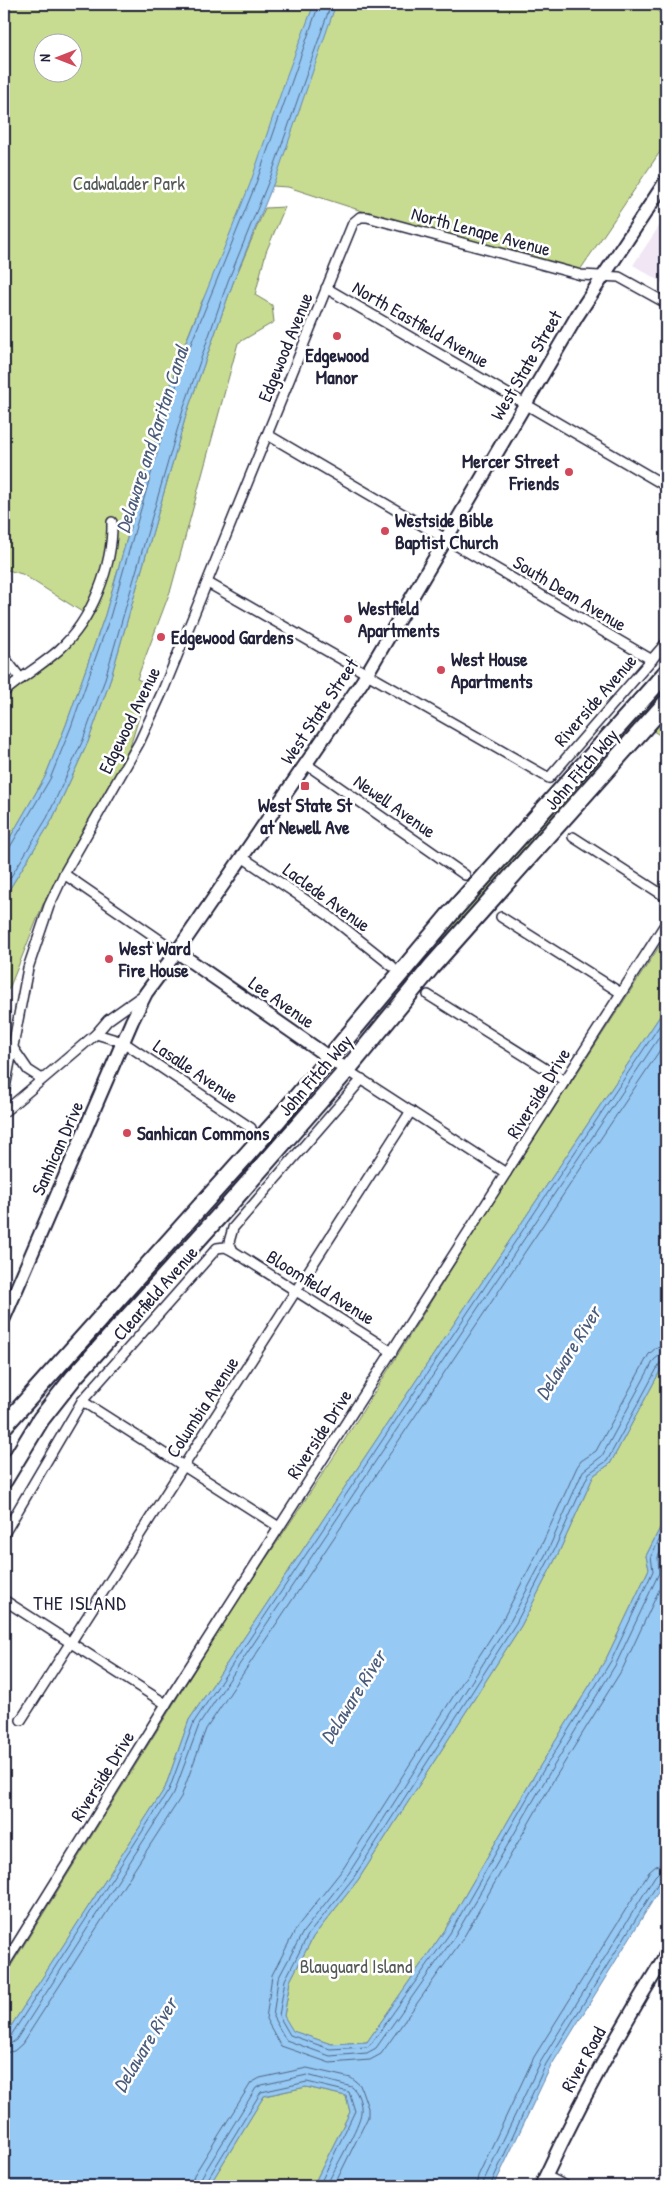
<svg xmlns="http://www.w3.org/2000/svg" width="670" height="2190" viewBox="0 0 670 2190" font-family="'Patrick Hand',sans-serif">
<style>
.built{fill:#f1e7f4}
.green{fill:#c8dc91;stroke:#757f66;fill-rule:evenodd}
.water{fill:#96c9f3;stroke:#6886a9}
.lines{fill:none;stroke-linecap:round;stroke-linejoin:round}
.shore{stroke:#506585;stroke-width:1}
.street-casing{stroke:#22223b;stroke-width:12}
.secondary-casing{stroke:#22223b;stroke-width:16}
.highway-casing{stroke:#22223b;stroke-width:20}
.street{stroke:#fff;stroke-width:9}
.secondary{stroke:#fff;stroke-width:12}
.highway{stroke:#fff;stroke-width:16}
.poi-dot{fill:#d1495b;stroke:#fff;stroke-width:2}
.labels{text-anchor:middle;stroke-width:5;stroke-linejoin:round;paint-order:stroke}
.park-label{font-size:19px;fill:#545a55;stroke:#fff}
.street-label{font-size:19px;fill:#22223b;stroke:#fff}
.poi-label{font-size:19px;font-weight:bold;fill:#22223b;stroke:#fff;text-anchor:start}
.water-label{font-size:20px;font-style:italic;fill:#4b5c7b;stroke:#fff}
.neighbourhood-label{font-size:20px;letter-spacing:1px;fill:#22223b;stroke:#fff}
</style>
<rect width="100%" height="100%" fill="#fff"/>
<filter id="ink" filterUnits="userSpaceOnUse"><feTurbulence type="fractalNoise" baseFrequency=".02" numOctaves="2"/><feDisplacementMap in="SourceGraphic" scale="10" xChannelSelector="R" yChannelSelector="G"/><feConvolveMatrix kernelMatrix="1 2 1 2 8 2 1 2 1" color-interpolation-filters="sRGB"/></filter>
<g filter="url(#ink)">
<!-- built -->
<path class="built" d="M666 216V285L633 265Z"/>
<!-- green -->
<g class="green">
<path d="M4 4H647L666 17V143L580 270 359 210 288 187 272 186 202 301 177 364 105 615 66 725 45 777 4 848V695L87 615 22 574 4 569ZM42 42H72V72H42Z"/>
<path d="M285 207 266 252 255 295 272 305 274 322 238 343 171 589 137 679 149 684 130 747 44 902 9 989H4V898L52 820 88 742 109 684 187 412 233 283 265 208Z"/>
<path d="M666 685V692L442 943 440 942 480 890Z"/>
<path d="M666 703V739L645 726Z"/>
<path d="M666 936V1007L189 1720 165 1788 4 2037V1977L230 1613 337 1452 483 1218Z"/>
<path d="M666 1360V1516L646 1556 649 1569 606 1659 537 1771 445 1930 367 2042 331 2044 292 2031 284 2016 290 1981 313 1937 358 1880 521 1626 559 1552 594 1475 610 1464Z"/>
<path d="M306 2087 346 2096 350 2112 313 2186H209L264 2096Z"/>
</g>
<!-- water -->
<g class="water">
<path d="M314 4H336L277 175 233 283 187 412 109 684 88 742 52 820 4 898V848L45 777 66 725 105 615 177 364 250 184 288 72Z"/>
<path d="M666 1007V1360L610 1464 594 1475 559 1552 521 1626 358 1880 313 1937 290 1981 284 2016 293 2031 331 2044 367 2042 445 1930 537 1771 606 1659 649 1569 646 1556 666 1516V1879L551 2066 494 2186H313L350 2112 346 2096 306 2087 264 2096 209 2186H4V2037L165 1788 189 1720Z"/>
</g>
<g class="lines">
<!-- shore -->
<g class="shore">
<path d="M4 850 10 847 50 779 71 727 110 617 182 366 255 186 319 4"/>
<path d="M4 888 47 818 83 740 104 682 183 410 228 281 272 173 331 4"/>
<path d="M666 1346 656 1348 649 1354 596 1451 581 1461 577 1467 542 1544 504 1617 343 1869 297 1927 272 1975 266 2019 281 2046 330 2063 370 2060 381 2054 462 1940 553 1781 623 1668 666 1575"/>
<path d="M666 1354 660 1355 654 1360 602 1456 583 1471 549 1548 511 1620 349 1873 303 1932 278 1979 273 2017 286 2040 330 2056 367 2053 376 2048 455 1936 547 1777 616 1664 659 1573 658 1557 666 1541"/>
<path d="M666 1360 660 1363 607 1461 589 1473 554 1550 516 1623 354 1877 308 1935 285 1980 279 2016 290 2035 330 2049 367 2047 371 2044 450 1933 541 1774 611 1661 653 1571 651 1556 666 1527"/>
<path d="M4 2039 10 2037 169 1790 194 1722 666 1016"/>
<path d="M4 2046 10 2044 16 2040 174 1793 199 1725 666 1027"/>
<path d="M4 2053 14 2051 22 2044 181 1797 206 1729 666 1041"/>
<path d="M191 2186 194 2175 251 2083 260 2078 307 2068 351 2078 360 2085 368 2108V2117L334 2186"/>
<path d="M199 2186 201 2178 256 2088 262 2085 307 2075 352 2087C358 2092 362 2104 361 2112 361 2124 333 2172 326 2186"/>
<path d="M205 2186 206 2182 261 2092 307 2082 349 2092 355 2111 319 2186"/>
<path d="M476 2186 478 2176 534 2057 649 1872 656 1866 666 1863"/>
<path d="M483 2186 484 2180 541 2061 655 1876 659 1872 666 1871"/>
<path d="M490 2186 546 2064 660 1880 666 1877"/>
</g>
<defs>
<g id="street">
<path d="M326 288 666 486"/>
<path d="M268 435 652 660"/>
<path d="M208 583 549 778 666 643"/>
<path d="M4 657 21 679"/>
<path d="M4 692C21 677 42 665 59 650 92 620 113 566 112 522"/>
<path d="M306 764 465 875"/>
<path d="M573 837 666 897"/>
<path d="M242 857 328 915 392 966"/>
<path d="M64 874 176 951"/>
<path d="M501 917 621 993"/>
<path d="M428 995 565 1081"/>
<path d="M96 1034 123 1042 251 1128"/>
<path d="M13 1048 28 1070 42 1079"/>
<path d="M347 1070 506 1173"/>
<path d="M4 1093 28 968 49 906 64 874 139 743 164 688 353 223 360 217H367L581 275 619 277 666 303"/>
<path d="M4 1112 96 1034 108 1020 146 993"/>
<path d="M233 1251 229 1242 233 1228 362 1079"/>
<path d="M82 1401 279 1527"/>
<path d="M4 1534 82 1401 217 1248 225 1247 233 1251 392 1352"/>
<path d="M4 1600 166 1704"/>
<path d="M21 1720 411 1111"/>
<path d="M4 1965 166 1704 666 923"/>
<path d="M546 2176 566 2186"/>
</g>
<g id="secondary">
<path d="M176 951 347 1070"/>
<path d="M4 1318 132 1021 146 993 183 943 362 682 577 316 666 181"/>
<path d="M541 2186C578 2106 619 2030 666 1955"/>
</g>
<g id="highway">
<path d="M4 1426 276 1122 451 913 666 673"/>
<path d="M4 1480 41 1419 74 1377 228 1206 347 1070 432 966 666 703"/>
</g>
</defs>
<!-- street casing -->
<use href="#street" class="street-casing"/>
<!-- secondary casing -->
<use href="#secondary" class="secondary-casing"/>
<!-- highway casing -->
<use href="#highway" class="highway-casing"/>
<!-- street -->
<use href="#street" class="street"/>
<!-- secondary -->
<use href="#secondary" class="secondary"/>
<!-- highway -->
<use href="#highway" class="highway"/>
</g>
</g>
<!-- markers -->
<g class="poi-dot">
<circle cx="337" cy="336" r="5"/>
<circle cx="569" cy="472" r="5"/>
<circle cx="385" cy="531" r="5"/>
<circle cx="348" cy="619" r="5"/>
<circle cx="161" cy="637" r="5"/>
<circle cx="441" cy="670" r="5"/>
<rect x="300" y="781" width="10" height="10" rx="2.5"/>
<circle cx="109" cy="959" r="5"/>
<circle cx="127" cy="1133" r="5"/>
</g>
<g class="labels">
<!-- park labels -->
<g class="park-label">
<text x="129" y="190">Cadwalader Park</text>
<text x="356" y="1973">Blauguard Island</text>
</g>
<!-- street labels -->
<g class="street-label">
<text transform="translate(481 231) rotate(15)" y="7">North Lenape Avenue</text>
<text transform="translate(421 324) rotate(30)" y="7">North Eastfield Avenue</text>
<text transform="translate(285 347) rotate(-68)" y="7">Edgewood Avenue</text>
<text transform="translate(526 365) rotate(-60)" y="7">West State Street</text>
<text transform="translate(570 593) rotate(31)" y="7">South Dean Avenue</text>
<text transform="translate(595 700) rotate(-49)" y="7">Riverside Avenue</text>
<text transform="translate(319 711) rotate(-56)" y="7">West State Street</text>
<text transform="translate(129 720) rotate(-64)" y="7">Edgewood Avenue</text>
<text transform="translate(581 769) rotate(-49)" y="7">John Fitch Way</text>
<text transform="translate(395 806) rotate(35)" y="7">Newell Avenue</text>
<text transform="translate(327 897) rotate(36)" y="7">Laclede Avenue</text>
<text transform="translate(282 1002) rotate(35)" y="7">Lee Avenue</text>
<text transform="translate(196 1071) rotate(34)" y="7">Lasalle Avenue</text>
<text transform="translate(315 1075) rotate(-49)" y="7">John Fitch Way</text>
<text transform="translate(538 1093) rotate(-58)" y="7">Riverside Drive</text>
<text transform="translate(57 1148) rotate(-66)" y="7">Sanhican Drive</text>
<text transform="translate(321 1287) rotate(32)" y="7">Bloomfield Avenue</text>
<text transform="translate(155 1293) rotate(-49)" y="7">Clearfield Avenue</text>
<text transform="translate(202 1407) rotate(-57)" y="7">Columbia Avenue</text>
<text transform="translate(319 1434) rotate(-57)" y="7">Riverside Drive</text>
<text transform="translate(102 1776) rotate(-58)" y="7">Riverside Drive</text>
<text transform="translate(583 2059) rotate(-61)" y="7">River Road</text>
</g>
<!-- poi labels -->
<g class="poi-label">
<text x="337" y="362" text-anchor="middle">Edgewood<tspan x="337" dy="22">Manor</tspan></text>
<text x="559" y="468" text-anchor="end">Mercer Street<tspan x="559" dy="22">Friends</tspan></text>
<text x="395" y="527">Westside Bible<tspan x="395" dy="22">Baptist Church</tspan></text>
<text x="358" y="615">Westfield<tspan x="358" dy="22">Apartments</tspan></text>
<text x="171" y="644">Edgewood Gardens</text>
<text x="451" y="666">West House<tspan x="451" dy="22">Apartments</tspan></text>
<text x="305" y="812" text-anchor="middle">West State St<tspan x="305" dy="22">at Newell Ave</tspan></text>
<text x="119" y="955">West Ward<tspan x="119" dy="22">Fire House</tspan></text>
<text x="137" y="1140">Sanhican Commons</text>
</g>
<!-- water labels -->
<g class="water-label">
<text transform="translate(152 439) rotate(-72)" y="7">Delaware and Raritan Canal</text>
<text transform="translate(568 1353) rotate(-58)" y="7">Delaware River</text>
<text transform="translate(353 1697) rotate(-58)" y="7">Delaware River</text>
<text transform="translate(145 2045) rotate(-59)" y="7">Delaware River</text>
</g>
<!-- neighbourhood labels -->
<g class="neighbourhood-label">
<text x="80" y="1610">THE ISLAND</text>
</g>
</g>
<!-- margin -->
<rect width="670" height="2190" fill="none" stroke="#fff" stroke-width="20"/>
<rect x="10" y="10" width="650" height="2170" fill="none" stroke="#22223b" stroke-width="2" filter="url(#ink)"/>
<!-- north arrow -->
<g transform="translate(58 58) rotate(270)"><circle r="24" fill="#ffffff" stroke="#a7a7b1"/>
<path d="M0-4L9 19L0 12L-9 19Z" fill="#d1495b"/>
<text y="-8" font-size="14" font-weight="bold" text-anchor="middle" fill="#22223b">N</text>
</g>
</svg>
